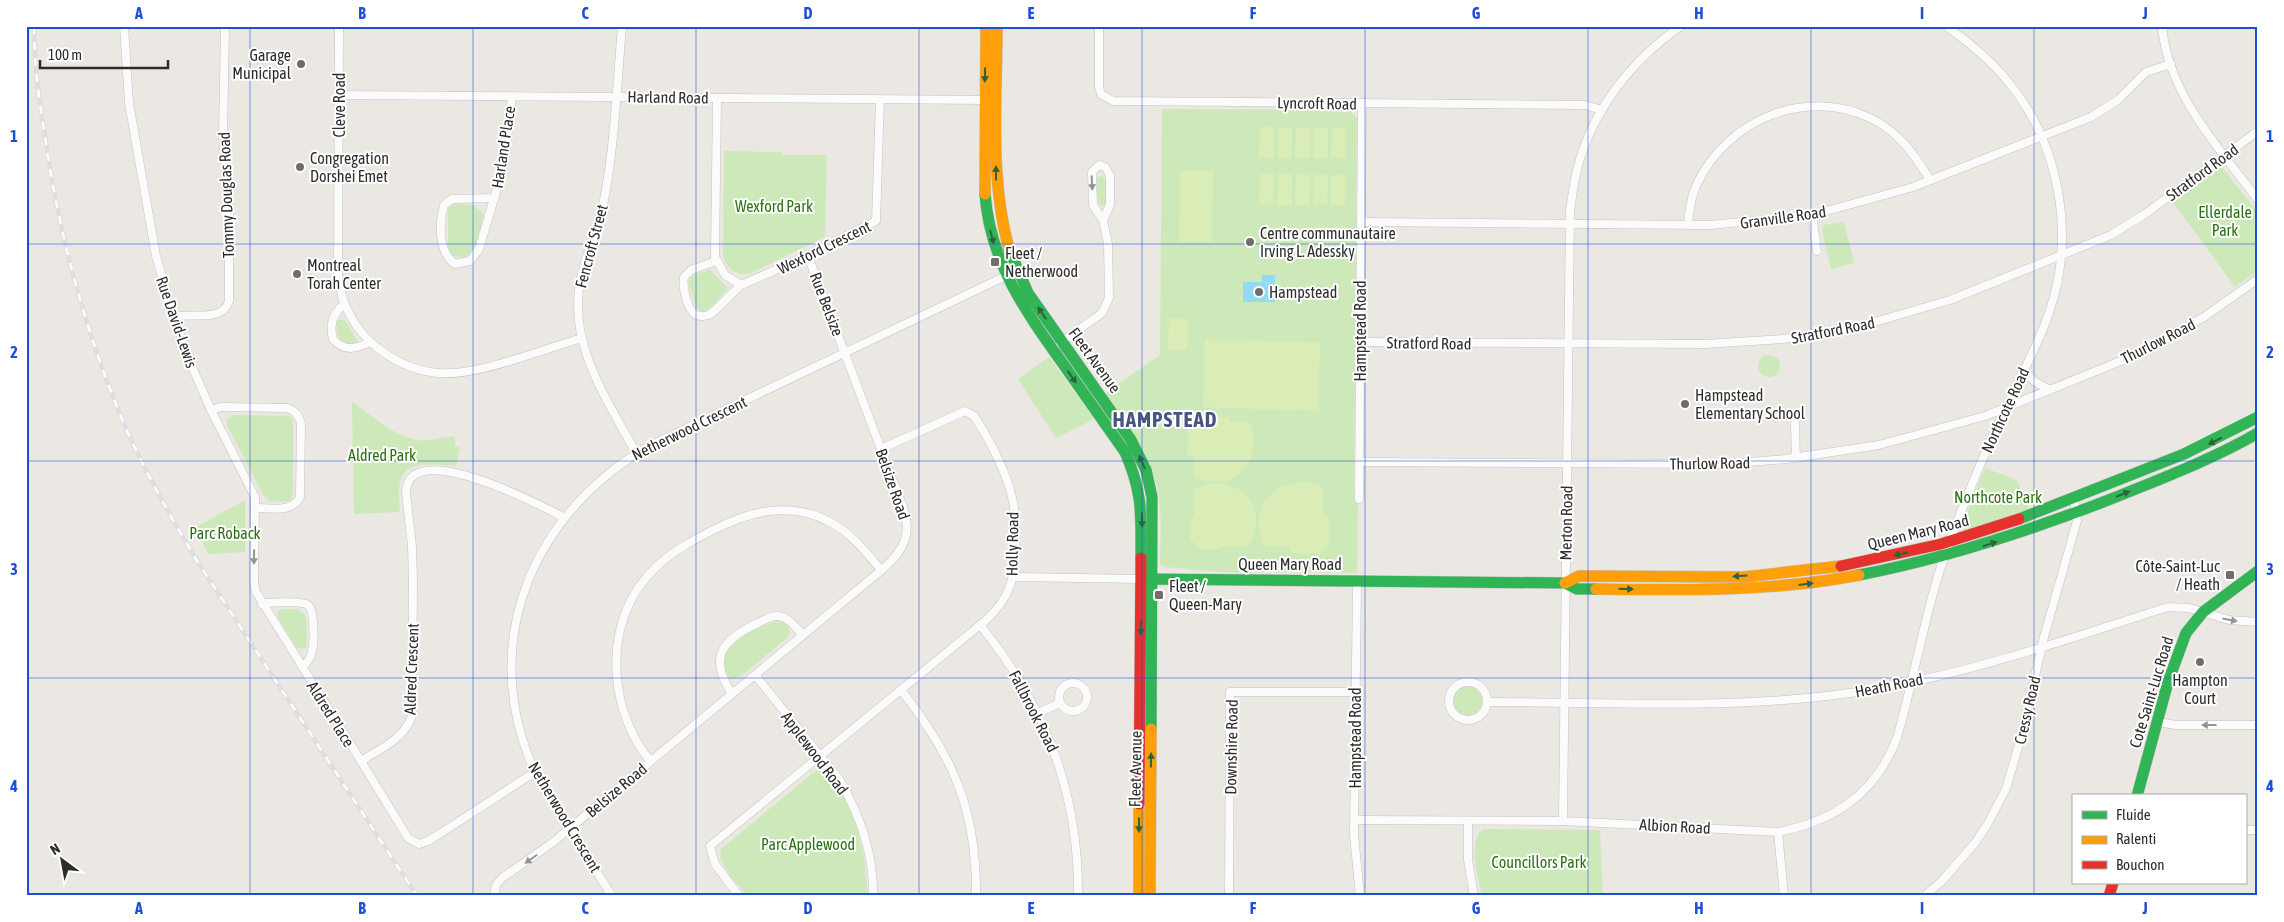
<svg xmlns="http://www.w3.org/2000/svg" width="2284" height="922" viewBox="0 0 2284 922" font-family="'Asap Condensed',sans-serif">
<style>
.green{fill:#cee9b9}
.pitch{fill:#daedb6}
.water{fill:#91dcf2}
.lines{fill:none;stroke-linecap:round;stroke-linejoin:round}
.street-casing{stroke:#c4c3c3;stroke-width:9}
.fast-casing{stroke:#c4c3c3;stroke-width:12}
.slow-casing{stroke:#c4c3c3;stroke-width:12}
.jam-casing{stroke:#c4c3c3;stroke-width:12}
.street{stroke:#fcfbfb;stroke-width:8}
.fast{stroke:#30b455;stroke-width:11}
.slow{stroke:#ff9f0a;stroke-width:11}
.jam{stroke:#e5322d;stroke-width:11}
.rail-casing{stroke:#dedee0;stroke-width:4.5}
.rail{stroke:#fff;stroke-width:2.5;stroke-dasharray:8;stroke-linecap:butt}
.oneway{fill:#2e633d}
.oneway2{fill:#949494}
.grid{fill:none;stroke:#1d4ed8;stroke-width:1;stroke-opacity:0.55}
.poi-dot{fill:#706e6c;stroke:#fff;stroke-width:2}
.labels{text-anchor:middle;stroke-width:4;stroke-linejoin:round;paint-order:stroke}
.poi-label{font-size:16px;fill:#2d2d2d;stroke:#fff;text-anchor:start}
.street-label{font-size:16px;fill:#2d2d2d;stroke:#fff}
.park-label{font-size:16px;fill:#2b7214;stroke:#fff}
.district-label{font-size:21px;font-weight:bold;letter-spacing:1px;fill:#485482;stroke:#fff}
.neatline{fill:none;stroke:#1d4ed8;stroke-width:2}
.grid-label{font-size:16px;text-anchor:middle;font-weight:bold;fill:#1d4ed8}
</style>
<rect width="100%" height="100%" fill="#ebe7e2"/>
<!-- green -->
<g class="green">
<path d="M1162 109 1349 110 1357 118 1354 498 1358 499 1357 573 1220 572 1165 567 1160 564C1160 543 1162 520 1159 499 1154 457 1128 426 1105 393L1160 355Z"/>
<path d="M724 151 782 152V155H827L825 237 749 274C735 275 727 269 723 256Z"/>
<path d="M2222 167 2258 213V270L2235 287 2173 202Z"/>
<path d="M1102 176 1106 180V203L1102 206C1096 201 1094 184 1098 177Z"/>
<path d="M454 204 474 205 483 214C484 227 475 253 464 258L453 256 448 250V211L449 207Z"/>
<path d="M1844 222 1854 263 1831 269 1822 231 1824 225Z"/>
<path d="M710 270 728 288 710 308 702 312 696 307 688 282 693 275Z"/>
<path d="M337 319 345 320 358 342 348 344C336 339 336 331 337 319Z"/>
<circle cx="1769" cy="366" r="11"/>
<path d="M1049 357 1094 419 1056 438 1018 379Z"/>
<path d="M352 402C371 415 390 433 412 439 426 443 441 438 455 436V447H460L456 466C412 463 394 460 400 512L354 514Z"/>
<path d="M234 415 288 416 293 419V494L290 501 270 502 265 498 227 425V419Z"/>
<path d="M1985 468 2017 480 2029 510 1964 532 1962 526Z"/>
<path d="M245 500V552L208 554 196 527Z"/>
<path d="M282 609H297L306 616 307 646 305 649 297 648 278 618 277 612Z"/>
<path d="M777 621C785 622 789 625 790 634L786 639 742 675 733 679C728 677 725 674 724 668 721 641 757 627 777 621Z"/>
<circle cx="1467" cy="701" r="15"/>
<path d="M821 770C854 791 867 857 867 896H748L730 876 720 858 721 849 815 771Z"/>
<path d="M1484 829 1600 830 1603 896H1482C1478 881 1467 836 1484 829Z"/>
</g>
<!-- pitch -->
<g class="pitch">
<path d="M1260 127H1274V158H1259Z"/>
<rect x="1278" y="128" width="14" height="30"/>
<path d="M1296 128H1310V158H1295Z"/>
<path d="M1314 128H1328V158H1313Z"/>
<path d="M1332 128H1346V158H1331Z"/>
<path d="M1180 171H1213L1212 242H1179Z"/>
<path d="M1260 174H1274L1273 205 1259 204Z"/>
<path d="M1278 174H1292V205H1277Z"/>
<path d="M1296 174 1310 175 1309 205H1295Z"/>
<path d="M1314 175H1328L1327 205H1313Z"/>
<path d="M1331 175H1346L1345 205H1331Z"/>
<path d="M1169 318 1188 319 1187 350H1168Z"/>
<path d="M1205 339 1320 343 1318 411 1203 407Z"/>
<path d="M1200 417H1229L1230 422H1250C1264 462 1234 496 1194 476L1195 457 1187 456 1188 429Z"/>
<path d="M1308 482 1323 488V516H1329V544L1320 553H1291V546H1264C1248 512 1269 480 1308 482Z"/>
<path d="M1212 483C1249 482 1267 514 1249 546H1222V549H1200L1190 538V518L1194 517V490Z"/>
</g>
<!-- water -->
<path class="water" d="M1262 275H1275V302H1243V282H1262Z"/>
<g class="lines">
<defs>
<g id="street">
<path d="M124 26 129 103 156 256 174 317 193 369 211 410 255 497 254 583 256 592 361 761"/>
<path d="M339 26 338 277C341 305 356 332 379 349 424 383 462 376 513 360 536 353 559 345 582 338"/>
<path d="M622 26C617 84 615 143 604 200 594 249 571 275 580 329 588 374 615 414 636 453"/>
<path d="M1099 26V87L1101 94 1113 101 1585 105 1602 110"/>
<path d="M2162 26C2168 94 2219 148 2258 200"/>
<path d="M339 95 989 100"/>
<path d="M717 98 715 257 725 275 741 285 794 262 876 221 880 99"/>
<path d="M495 198 452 199 444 205C439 224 438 252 455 264L470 261 479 249 504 165 512 96"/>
<path d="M1812 215 1817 251"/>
<path d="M1361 222 1711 225 1812 215 1913 187 2091 117 2118 100 2146 72 2171 64"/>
<path d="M1688 225C1689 212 1691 196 1697 184 1727 120 1805 87 1870 118 1898 131 1915 155 1930 180"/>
<path d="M716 261 691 270 684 277C682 286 687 309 695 314 700 318 706 316 711 314L741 285"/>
<path d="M344 304C333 314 329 324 333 339 344 352 356 349 370 342"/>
<path d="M174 317C191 312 223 323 229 301V206L223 136 225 26"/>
<path d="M1360 342 1705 344 1783 339 1861 326 1950 300 2111 235 2145 214 2258 131"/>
<path d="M1060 343 1102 313 1109 298 1108 244 1103 220 1093 205 1092 172 1099 165 1105 167 1110 175V205L1103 220"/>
<path d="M2023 370 2035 382 2050 390"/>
<path d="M211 410 221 407 287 408C296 411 298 415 301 423L300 497C293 513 270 508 255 508"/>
<path d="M1795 424 1796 458"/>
<path d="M1359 462 1724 464 1786 459 1879 445 1985 416 2138 354 2204 317 2258 279"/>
<path d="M1359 499 1362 103"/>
<path d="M1014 577 1142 579"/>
<path d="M1357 581 1354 835 1360 896"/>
<path d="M262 604C269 602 303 601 308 605 315 611 314 643 312 651 311 658 307 663 302 667"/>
<path d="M980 625C1045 705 1079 792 1078 896"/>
<path d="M755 675 839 779C860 815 874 854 873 896"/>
<circle cx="1468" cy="701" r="19"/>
<circle cx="1073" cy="697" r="14"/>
<path d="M901 690C953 756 977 810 976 896"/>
<path d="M732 694C708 658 721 640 758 623 766 619 774 614 783 617 791 620 797 629 803 635"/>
<path d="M1488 702C1622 702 1759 712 1892 686 1986 668 2077 636 2168 607L2189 608 2229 620 2258 622"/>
<path d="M1038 713 1060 703"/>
<path d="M2158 722 2176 725H2258"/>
<path d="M650 761C606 706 602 618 656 567 674 550 695 539 717 528 752 511 789 502 826 520 850 531 865 551 881 570"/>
<path d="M535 772 444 831 428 841 419 844 408 838 361 761C380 749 404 739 412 716L413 580 412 546 406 493C407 435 540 505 563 517"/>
<path d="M1355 820 1563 821 1778 832C1835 821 1876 793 1897 738 1917 669 1927 597 1954 530 1970 488 1987 447 2006 407 2021 375 2039 344 2050 310 2075 235 2060 146 2010 84 1992 61 1970 43 1946 26"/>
<path d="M1468 821V860L1474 896"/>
<path d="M1563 821 1570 211C1572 196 1574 181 1578 166 1594 108 1632 60 1681 26"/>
<path d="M2245 830H2258"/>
<path d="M1778 832 1784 896"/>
<path d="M494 896 496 885 502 878 552 843 884 568C903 551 912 535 904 510L808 256"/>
<path d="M612 896C594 867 575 838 557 809 548 794 538 779 531 763 479 637 535 512 649 446L1010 274"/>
<path d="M739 896 715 864 710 846 985 621C1011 597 1015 579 1015 545 1015 533 1015 520 1014 507 1010 478 990 440 974 416L965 411 881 449"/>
<path d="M1229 896 1230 692H1355"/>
<path d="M1924 896 1941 882 1975 843 1987 825 2006 789 2020 741 2044 637 2077 521 2074 499"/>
</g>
<g id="fast">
<path d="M985 194C990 261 1024 309 1061 361 1083 392 1104 422 1125 452 1143 493 1141 514 1141 558"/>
<path d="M1009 249 1028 293 1131 440 1146 470 1152 497 1151 729"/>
<path d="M2019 519 2184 454 2258 417"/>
<path d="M1859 575C1948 558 2032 530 2116 497 2165 477 2213 459 2258 433"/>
<path d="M1142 579 1565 583 1577 589H1596"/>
<path d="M2137 796 2168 682 2186 633 2203 612 2258 571"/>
</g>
<g id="slow">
<path d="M997 26C997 100 989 177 1009 249"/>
<path d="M985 194 986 26"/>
<path d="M1565 583 1579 576 1744 577 1841 566"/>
<path d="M1596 589C1684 590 1772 592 1859 575"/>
<path d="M1139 896V804"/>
<path d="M1150 896 1151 729"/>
</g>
<g id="jam">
<path d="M1841 566 1941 544 2019 519"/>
<path d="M1139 804 1141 558"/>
<path d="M2109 896 2113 883"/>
</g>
</defs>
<!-- street casing -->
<use href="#street" class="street-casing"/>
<!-- fast casing -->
<use href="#fast" class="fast-casing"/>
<!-- slow casing -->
<use href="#slow" class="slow-casing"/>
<!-- jam casing -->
<use href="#jam" class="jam-casing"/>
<!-- street -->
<use href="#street" class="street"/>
<!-- fast -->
<use href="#fast" class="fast"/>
<!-- slow -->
<use href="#slow" class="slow"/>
<!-- jam -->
<use href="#jam" class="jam"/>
<defs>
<path id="rail" d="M34 26C34 63 39 100 45 136 59 237 87 337 127 431 148 477 173 521 199 564L417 896"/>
</defs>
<!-- rail casing -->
<use href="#rail" class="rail-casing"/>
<!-- rail -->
<use href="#rail" class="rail"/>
</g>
<!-- one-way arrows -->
<defs><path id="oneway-solid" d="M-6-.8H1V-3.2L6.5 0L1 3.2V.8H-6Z" transform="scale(1.25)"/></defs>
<g class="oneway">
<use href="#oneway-solid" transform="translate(985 75) rotate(91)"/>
<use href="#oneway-solid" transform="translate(996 173) rotate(-90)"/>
<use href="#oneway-solid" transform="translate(992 237) rotate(75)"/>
<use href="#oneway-solid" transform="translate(1042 313) rotate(-124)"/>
<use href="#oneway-solid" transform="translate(1072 377) rotate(55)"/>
<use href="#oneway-solid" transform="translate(2215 441) rotate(154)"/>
<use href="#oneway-solid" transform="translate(1142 462) rotate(-114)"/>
<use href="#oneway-solid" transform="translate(2123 494) rotate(-22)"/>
<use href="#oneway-solid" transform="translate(1142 520) rotate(89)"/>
<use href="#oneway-solid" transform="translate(1990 544) rotate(-17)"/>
<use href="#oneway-solid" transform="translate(1901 554) rotate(168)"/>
<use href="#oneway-solid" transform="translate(1740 576) rotate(177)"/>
<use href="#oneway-solid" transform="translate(1806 584) rotate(-7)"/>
<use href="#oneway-solid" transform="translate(1626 589) rotate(1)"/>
<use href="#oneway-solid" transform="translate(1141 628) rotate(91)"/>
<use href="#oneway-solid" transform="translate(1151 760) rotate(-89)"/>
<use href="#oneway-solid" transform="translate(1139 825) rotate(90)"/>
</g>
<g class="oneway2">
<use href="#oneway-solid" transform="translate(1092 183) rotate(87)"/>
<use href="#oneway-solid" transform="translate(254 557) rotate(91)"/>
<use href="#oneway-solid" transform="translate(2230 620) rotate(11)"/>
<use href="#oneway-solid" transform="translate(2209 725) rotate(-180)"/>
<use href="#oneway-solid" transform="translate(531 859) rotate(145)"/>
</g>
<!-- grid -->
<path class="grid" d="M250 26V896M473 26V896M696 26V896M919 26V896M1142 26V896M1365 26V896M1588 26V896M1811 26V896M2034 26V896M26 244H2258M26 461H2258M26 678H2258"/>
<!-- markers -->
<g class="poi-dot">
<circle cx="301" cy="64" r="5"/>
<circle cx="300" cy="167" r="5"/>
<circle cx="1250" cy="242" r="5"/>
<rect x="990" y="257" width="10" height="10" rx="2.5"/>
<circle cx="297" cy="274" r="5"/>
<circle cx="1259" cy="292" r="5"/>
<circle cx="1685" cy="404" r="5"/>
<rect x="2225" y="570" width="10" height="10" rx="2.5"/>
<rect x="1154" y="590" width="10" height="10" rx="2.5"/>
<circle cx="2200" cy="662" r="5"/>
</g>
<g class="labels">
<!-- poi labels -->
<g class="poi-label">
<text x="291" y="61" text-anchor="end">Garage<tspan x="291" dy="18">Municipal</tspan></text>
<text x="310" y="164">Congregation<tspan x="310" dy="18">Dorshei Emet</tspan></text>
<text x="1260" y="239">Centre communautaire<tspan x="1260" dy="18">Irving L. Adessky</tspan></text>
<text x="1005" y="259">Fleet /<tspan x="1005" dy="18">Netherwood</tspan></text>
<text x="307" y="271">Montreal<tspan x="307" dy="18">Torah Center</tspan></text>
<text x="1269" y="298">Hampstead</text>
<text x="1695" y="401">Hampstead<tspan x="1695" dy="18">Elementary School</tspan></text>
<text x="2220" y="572" text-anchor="end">Côte-Saint-Luc<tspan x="2220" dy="18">/ Heath</tspan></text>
<text x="1169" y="592">Fleet /<tspan x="1169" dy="18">Queen-Mary</tspan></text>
<text x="2200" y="686" text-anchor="middle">Hampton<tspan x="2200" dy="18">Court</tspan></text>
</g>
<!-- street labels -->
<g class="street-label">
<text transform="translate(668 97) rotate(1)" y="6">Harland Road</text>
<text transform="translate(1317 103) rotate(1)" y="6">Lyncroft Road</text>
<text transform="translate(339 105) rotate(-90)" y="6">Cleve Road</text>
<text transform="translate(503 147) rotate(-81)" y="6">Harland Place</text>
<text transform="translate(2202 172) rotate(-36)" y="6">Stratford Road</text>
<text transform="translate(226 195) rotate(-92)" y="6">Tommy Douglas Road</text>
<text transform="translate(1783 217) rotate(-8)" y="6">Granville Road</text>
<text transform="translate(591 246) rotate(-75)" y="6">Fencroft Street</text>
<text transform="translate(824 247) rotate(-26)" y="6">Wexford Crescent</text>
<text transform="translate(827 304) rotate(69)" y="6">Rue Belsize</text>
<text transform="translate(177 322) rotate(71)" y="6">Rue David-Lewis</text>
<text transform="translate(1833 330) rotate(-11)" y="6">Stratford Road</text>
<text transform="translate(1360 331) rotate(-90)" y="6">Hampstead Road</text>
<text transform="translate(2158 341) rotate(-27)" y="6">Thurlow Road</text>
<text transform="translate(1429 343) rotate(1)" y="6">Stratford Road</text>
<text transform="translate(1095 360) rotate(54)" y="6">Fleet Avenue</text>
<text transform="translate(2005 410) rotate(-65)" y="6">Northcote Road</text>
<text transform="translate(689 428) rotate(-26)" y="6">Netherwood Crescent</text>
<text transform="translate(1710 463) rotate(-1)" y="6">Thurlow Road</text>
<text transform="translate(893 484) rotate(71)" y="6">Belsize Road</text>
<text transform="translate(1566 523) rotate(-89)" y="6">Merton Road</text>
<text transform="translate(1918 532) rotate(-14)" y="6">Queen Mary Road</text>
<text transform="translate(1012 544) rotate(-89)" y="6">Holly Road</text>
<text x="1290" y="570">Queen Mary Road</text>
<text transform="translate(411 669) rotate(-88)" y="6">Aldred Crescent</text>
<text transform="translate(1889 685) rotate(-11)" y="6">Heath Road</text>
<text transform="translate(2151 692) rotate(-73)" y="6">Cote Saint-Luc Road</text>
<text transform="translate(2027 710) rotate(-77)" y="6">Cressy Road</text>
<text transform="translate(1034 711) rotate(63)" y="6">Fallbrook Road</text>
<text transform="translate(331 714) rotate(58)" y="6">Aldred Place</text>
<text transform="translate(1355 738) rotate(-90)" y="6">Hampstead Road</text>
<text transform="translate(1231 747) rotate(-89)" y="6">Downshire Road</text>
<text transform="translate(815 753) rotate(53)" y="6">Applewood Road</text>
<text transform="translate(1135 769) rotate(-89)" y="6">Fleet Avenue</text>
<text transform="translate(616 790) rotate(-40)" y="6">Belsize Road</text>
<text transform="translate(565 817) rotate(59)" y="6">Netherwood Crescent</text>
<text transform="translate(1675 826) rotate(3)" y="6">Albion Road</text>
</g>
<!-- park labels -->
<g class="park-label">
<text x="774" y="212">Wexford Park</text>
<text x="2225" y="218">Ellerdale<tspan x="2225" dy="18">Park</tspan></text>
<text x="382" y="461">Aldred Park</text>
<text x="1998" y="503">Northcote Park</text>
<text x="225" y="539">Parc Roback</text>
<text x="808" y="850">Parc Applewood</text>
<text x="1539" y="868">Councillors Park</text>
</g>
<!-- district labels -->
<g class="district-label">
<text x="1165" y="427">HAMPSTEAD</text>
</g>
</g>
<!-- border -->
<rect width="2284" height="922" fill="none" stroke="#ffffff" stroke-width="55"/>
<!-- legend -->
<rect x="2072" y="794" width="175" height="90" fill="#ffffff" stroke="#ababab"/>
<rect x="2082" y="811" width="25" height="8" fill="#30b455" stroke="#ababab"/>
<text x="2116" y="820" font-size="15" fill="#2d2d2d">Fluide</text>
<rect x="2082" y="836" width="25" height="8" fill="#ff9f0a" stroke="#ababab"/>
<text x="2116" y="844" font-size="15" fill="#2d2d2d">Ralenti</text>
<rect x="2082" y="861" width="25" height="8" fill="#e5322d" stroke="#ababab"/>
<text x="2116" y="870" font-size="15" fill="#2d2d2d">Bouchon</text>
<!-- north arrow -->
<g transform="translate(62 860) rotate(328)" stroke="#ffffff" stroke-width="4" paint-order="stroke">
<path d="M0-4L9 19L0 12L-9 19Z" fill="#2d2d2d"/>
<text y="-8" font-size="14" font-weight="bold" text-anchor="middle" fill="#2d2d2d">N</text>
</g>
<!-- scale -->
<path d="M40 60v8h128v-8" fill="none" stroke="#2d2d2d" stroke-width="2.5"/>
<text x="48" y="60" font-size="15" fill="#2d2d2d" stroke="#ffffff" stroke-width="4" paint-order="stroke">100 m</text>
<rect x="28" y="28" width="2228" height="866" class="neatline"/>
<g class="grid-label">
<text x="139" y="19">A</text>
<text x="362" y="19">B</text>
<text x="585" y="19">C</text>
<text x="808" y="19">D</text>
<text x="1031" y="19">E</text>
<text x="1253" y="19">F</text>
<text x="1476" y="19">G</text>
<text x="1699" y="19">H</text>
<text x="1922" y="19">I</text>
<text x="2145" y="19">J</text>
<text x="14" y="142">1</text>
<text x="2270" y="142">1</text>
<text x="14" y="358">2</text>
<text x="2270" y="358">2</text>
<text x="14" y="575">3</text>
<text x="2270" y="575">3</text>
<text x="14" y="792">4</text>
<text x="2270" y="792">4</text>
<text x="139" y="914">A</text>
<text x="362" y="914">B</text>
<text x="585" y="914">C</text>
<text x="808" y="914">D</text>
<text x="1031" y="914">E</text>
<text x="1253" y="914">F</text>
<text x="1476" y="914">G</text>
<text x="1699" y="914">H</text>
<text x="1922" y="914">I</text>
<text x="2145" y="914">J</text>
</g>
</svg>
